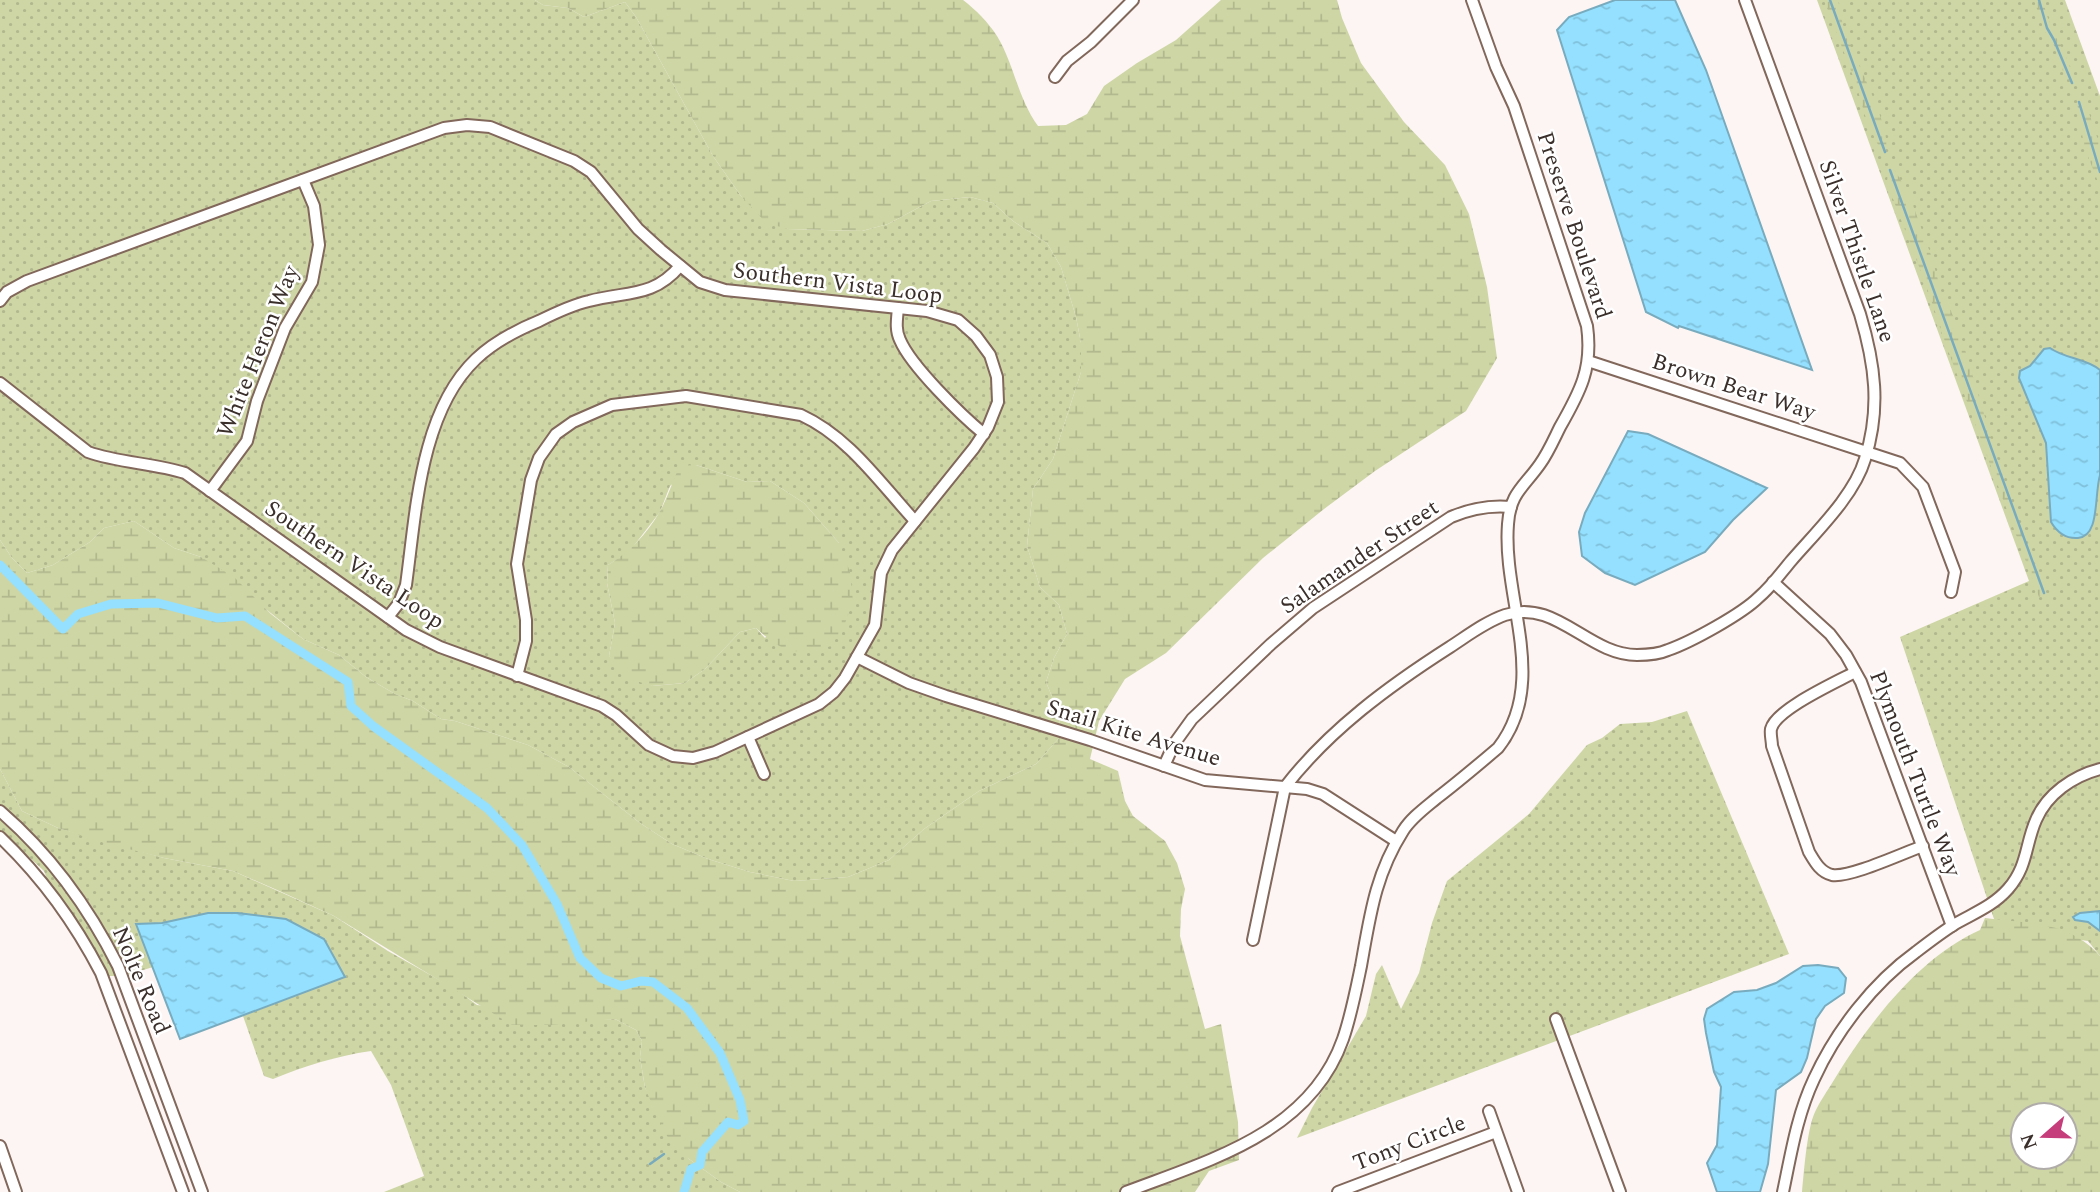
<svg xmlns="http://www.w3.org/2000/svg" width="2100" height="1192" viewBox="0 0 2100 1192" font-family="Spectral,serif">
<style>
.grass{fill:url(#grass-dots);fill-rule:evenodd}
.wetland{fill:url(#wetland-marsh);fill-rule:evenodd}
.water{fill:url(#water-ripples);stroke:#79abbe;stroke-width:2}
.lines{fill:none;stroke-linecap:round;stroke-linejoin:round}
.stream{stroke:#79abbe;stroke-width:2.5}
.canal{stroke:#94e0fe;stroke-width:9}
.minor-casing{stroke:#82675b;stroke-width:14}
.minor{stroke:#fff;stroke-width:10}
.labels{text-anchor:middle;stroke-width:5;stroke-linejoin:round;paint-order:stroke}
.street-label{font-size:23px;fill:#3a2f2a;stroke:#fff}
</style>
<defs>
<pattern id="grass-dots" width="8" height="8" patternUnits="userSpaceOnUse" patternTransform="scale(1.75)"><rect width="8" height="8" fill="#ced6a5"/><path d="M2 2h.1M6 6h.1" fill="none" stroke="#b2b88e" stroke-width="1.8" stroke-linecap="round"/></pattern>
<pattern id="wetland-marsh" width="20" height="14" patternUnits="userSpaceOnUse" patternTransform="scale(1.75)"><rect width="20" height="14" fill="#ced6a5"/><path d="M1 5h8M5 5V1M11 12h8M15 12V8" fill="none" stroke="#b2b88e"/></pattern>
<pattern id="water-ripples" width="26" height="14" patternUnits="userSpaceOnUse" patternTransform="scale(1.75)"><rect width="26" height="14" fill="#94e0fe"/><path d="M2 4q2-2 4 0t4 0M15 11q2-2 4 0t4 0" fill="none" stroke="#80c0da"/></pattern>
</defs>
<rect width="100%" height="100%" fill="#fcf5f3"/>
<!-- grass -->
<g class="grass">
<path d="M0 0H535L543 5 568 8 584 17 625 2 636 17 713 156 741 196 788 229 862 231 888 224 931 201 970 197 993 203 1013 221 1047 243 1061 267 1076 317 1081 343V372L1053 459 1033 489 1027 546 1040 587 1059 605 1067 634 1054 658 1046 682 1059 714 1060 737 1036 764 979 791 924 829 889 860 848 877 794 881 750 872 708 859 672 844 640 823 569 767 528 745 455 721 441 719 413 701 395 694 366 677 339 655 303 639 201 557 174 548 134 521 104 528 90 542 53 565 27 573 12 558 0 540ZM696 465 747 482 770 481 804 503 839 543 765 638 756 628 740 632 705 669 685 683 652 686 609 656 615 623 607 583 608 565 629 552 660 512 670 486Z"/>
<path d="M1817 0H2065L2100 96V956L2088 941 1997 928 1900 637 2029 581Z"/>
<path d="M1687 711 1789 954 1297 1138 1312 1108 1366 1016 1376 974 1382 965 1401 1009 1419 973 1432 923 1447 881 1529 814 1587 745 1602 738 1620 724 1652 722Z"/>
<path d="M0 769 22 811 58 828 164 858 233 871 334 916 388 951 457 990 477 1005 591 1020 615 1019 636 1030 642 1041 640 1057 645 1088 689 1159 721 1182 740 1192H384L424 1176 391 1085 371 1051C336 1056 305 1066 273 1079L264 1076 243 1016 344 977 286 919 238 913H208L162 923 137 924 153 967 127 975C102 910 54 849 0 805Z"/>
<path d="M0 818C48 863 94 914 116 976H107L88 937 47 879 44 871 0 830Z"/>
</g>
<!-- wetland -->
<g class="wetland">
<path d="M535 0H963C976 10 988 22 997 36 1014 64 1018 99 1038 126L1066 125 1087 114 1104 86 1137 63 1176 40 1221 0H1337L1342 18 1361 63 1404 122 1445 165 1469 214 1487 287 1497 358 1466 411 1375 471 1324 509 1263 558 1166 653 1125 679 1099 721 1090 759 1118 771 1125 801 1133 816 1165 841 1177 863 1185 889 1181 909 1180 936 1205 1029 1221 1024 1238 1122 1239 1160 1209 1171 1195 1192H740L721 1182 689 1159 665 1134 645 1088 640 1057 642 1041 636 1030 615 1019 552 1025H512L334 916 277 890 233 871 164 858 105 843 58 828 22 811 0 769V540L12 558 27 573 53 565 90 542 104 528 134 521 174 548 201 557 234 577 271 614 303 639 339 655 366 677 395 694 413 701 441 719 455 721 528 745 569 767 640 823 672 844 708 859 750 872 794 881 848 877 889 860 924 829 979 791 1036 764 1060 737 1059 714 1046 682 1054 658 1067 634 1059 605 1040 587 1027 546 1033 489 1053 459 1081 372V343L1076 317 1061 267 1047 243 1013 221 993 203 970 197 931 201 888 224 862 231 788 229 766 223 741 196 713 156 636 17 625 2 584 17 568 8 543 5Z"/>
<path d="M1824 0H1838C1841 13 1842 26 1847 38 1855 59 1895 134 1885 152L1881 151 1867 122 1856 84Z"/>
<path d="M2034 0H2042C2046 9 2047 18 2051 26 2059 44 2073 63 2072 83L2064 74 2053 43 2044 30Z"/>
<path d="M2077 102H2082L2087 107 2100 146V187L2084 146Z"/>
<path d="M1894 169 1909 194 1932 258 1941 291 1958 326 2000 468 2029 552 2043 583 2044 593 2039 597 1942 334C1927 282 1905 233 1887 182L1888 173Z"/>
<path d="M696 465 747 482 770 481 804 503 839 543 850 572 853 601 844 626 831 646C796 656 783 653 756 628L740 632 705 669 685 683 652 686 630 679 609 656 615 623 607 583 608 565C629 552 646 535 659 513 668 498 672 481 680 466Z"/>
<path d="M1985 918C2028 924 2069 920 2100 956V1192H1802C1804 1172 1807 1129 1815 1112 1820 1101 1828 1090 1834 1080 1868 1024 1919 957 1980 930ZM2023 1115H2065V1157H2023Z"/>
</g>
<!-- water -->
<g class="water">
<path d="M1615 0H1675L1706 70 1812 370 1679 326 1678 328 1646 312 1557 30 1569 17Z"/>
<path d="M2050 348C2065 359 2086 358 2100 370V475C2094 496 2100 536 2078 538 2066 539 2057 532 2051 522L2046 443 2019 378 2020 371 2030 366 2044 349Z"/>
<path d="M1628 431 1648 434 1767 488 1733 520 1705 552 1635 585 1605 573 1582 556 1579 532 1585 513Z"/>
<path d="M2100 911V931L2088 922 2075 920 2073 917 2080 913Z"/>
<path d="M208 913H238L286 919 324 939 345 977 180 1039 136 924 162 923Z"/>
<path d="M1818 965 1838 968 1846 978 1844 993 1825 1006 1816 1019 1807 1058 1801 1072 1776 1090 1768 1164 1760 1192H1717L1707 1163 1717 1145 1721 1087 1714 1072 1706 1033 1704 1019 1707 1009 1734 992 1757 990 1776 983 1803 966Z"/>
</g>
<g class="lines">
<!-- stream -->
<g class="stream">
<path d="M1830 0 1885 152"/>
<path d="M2039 0 2047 28 2054 40 2072 83"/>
<path d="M2079 102 2100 172"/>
<path d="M1890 170 2044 593"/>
<path d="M650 1164 664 1154"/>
</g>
<!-- canal -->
<path class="canal" d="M0 565 63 629 78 614 111 604 158 603 217 618 245 616 348 682 351 706 373 726 487 808 522 845 557 904 580 958 601 978 621 986 641 981 653 982 687 1008 720 1053 740 1100 744 1121 738 1125 728 1122 702 1152 700 1165 691 1169 684 1192"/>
<defs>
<g id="minor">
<path d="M1055 77 1067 61 1091 42 1133 0"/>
<path d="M0 301 7 292 27 281 444 128 467 125 490 127 574 161 591 172 638 229 661 250 700 282 725 290 927 311 958 320 976 336 990 355 997 377 998 402 988 427 974 448 892 550 881 573 875 625 845 678 834 692 819 704 715 752 693 758 673 756 649 745 616 715 602 706 440 647 406 630 185 473C153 463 119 463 88 452L0 383"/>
<path d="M898 308C897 319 895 330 900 340 911 366 961 415 984 434"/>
<path d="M1588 361 1900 463 1923 487 1955 572 1951 592"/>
<path d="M210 491 247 441 257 401 285 328 312 282 319 245 314 206 303 180"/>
<path d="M1773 582 1830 634 1846 655 1861 682 1952 926"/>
<path d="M388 617 399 603 406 585C416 513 420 412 476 359 493 343 517 330 539 321 555 313 572 305 589 301 626 291 653 298 680 266"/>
<path d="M857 657 909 683 946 696 1090 740 1205 780 1307 789 1323 794 1396 841"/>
<path d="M1855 672C1837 682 1776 709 1771 729 1770 734 1772 741 1772 746L1809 852C1815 862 1820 872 1832 875 1850 878 1903 853 1923 846"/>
<path d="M517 676 526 641V620L517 564 531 480 539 458 556 434 573 422 612 405 686 396 801 415C849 437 880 483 915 521"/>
<path d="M748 737 764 774"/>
<path d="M1164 766 1174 744 1192 719 1271 644 1313 608 1451 517C1472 508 1490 505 1511 507"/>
<path d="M0 811C51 855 88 906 118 966L202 1192"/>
<path d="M0 837C42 877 74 921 101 973L183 1192"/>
<path d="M1253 940 1285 787C1329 730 1389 686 1450 647 1467 636 1485 622 1505 615 1556 598 1588 655 1637 655 1647 655 1659 654 1668 650 1691 642 1742 614 1759 597 1771 587 1781 573 1791 561 1816 532 1854 496 1865 459 1881 408 1875 364 1860 314L1745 0"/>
<path d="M1556 1019 1620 1192"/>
<path d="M1489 1111 1518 1192"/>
<path d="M0 1146 16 1192"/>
<path d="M1126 1192C1210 1160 1310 1133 1343 1039 1351 1016 1356 990 1361 966 1370 916 1375 875 1403 831 1411 818 1425 808 1437 798 1458 782 1478 765 1498 748 1550 682 1502 599 1508 524 1510 493 1524 487 1540 464 1548 453 1554 439 1560 427 1580 392 1593 368 1587 326L1514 106 1496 67 1472 0"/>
<path d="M1338 1192 1496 1132"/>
<path d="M1783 1192C1791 1154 1797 1115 1814 1079 1836 1031 1873 983 1916 952 1929 942 1942 932 1955 924 1974 913 1993 906 2008 889 2028 866 2025 845 2036 820 2047 794 2073 776 2100 769"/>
</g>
</defs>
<!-- minor casing -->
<use href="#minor" class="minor-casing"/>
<!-- minor -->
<use href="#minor" class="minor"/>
</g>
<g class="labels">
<!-- street labels -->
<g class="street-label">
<text transform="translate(1575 225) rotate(72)" y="8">Preserve Boulevard</text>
<text transform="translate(1858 251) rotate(71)" y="8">Silver Thistle Lane</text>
<text transform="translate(838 282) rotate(7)" y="8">Southern Vista Loop</text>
<text transform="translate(257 351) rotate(-68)" y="8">White Heron Way</text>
<text transform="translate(1734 386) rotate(18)" y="8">Brown Bear Way</text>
<text transform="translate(1359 556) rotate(-34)" y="8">Salamander Street</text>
<text transform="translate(355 564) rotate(34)" y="8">Southern Vista Loop</text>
<text transform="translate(1134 732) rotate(17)" y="8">Snail Kite Avenue</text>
<text transform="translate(1916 773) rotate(69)" y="8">Plymouth Turtle Way</text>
<text transform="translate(142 980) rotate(67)" y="8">Nolte Road</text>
<text transform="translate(1409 1142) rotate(-21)" y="8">Tony Circle</text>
</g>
</g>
<!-- north arrow -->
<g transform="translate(2044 1136) rotate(250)"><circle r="33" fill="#ffffff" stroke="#b0acaa" stroke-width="2"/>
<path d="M0-5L12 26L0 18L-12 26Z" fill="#c53d7a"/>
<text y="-10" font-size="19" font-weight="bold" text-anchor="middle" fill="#3a2f2a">N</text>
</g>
</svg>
